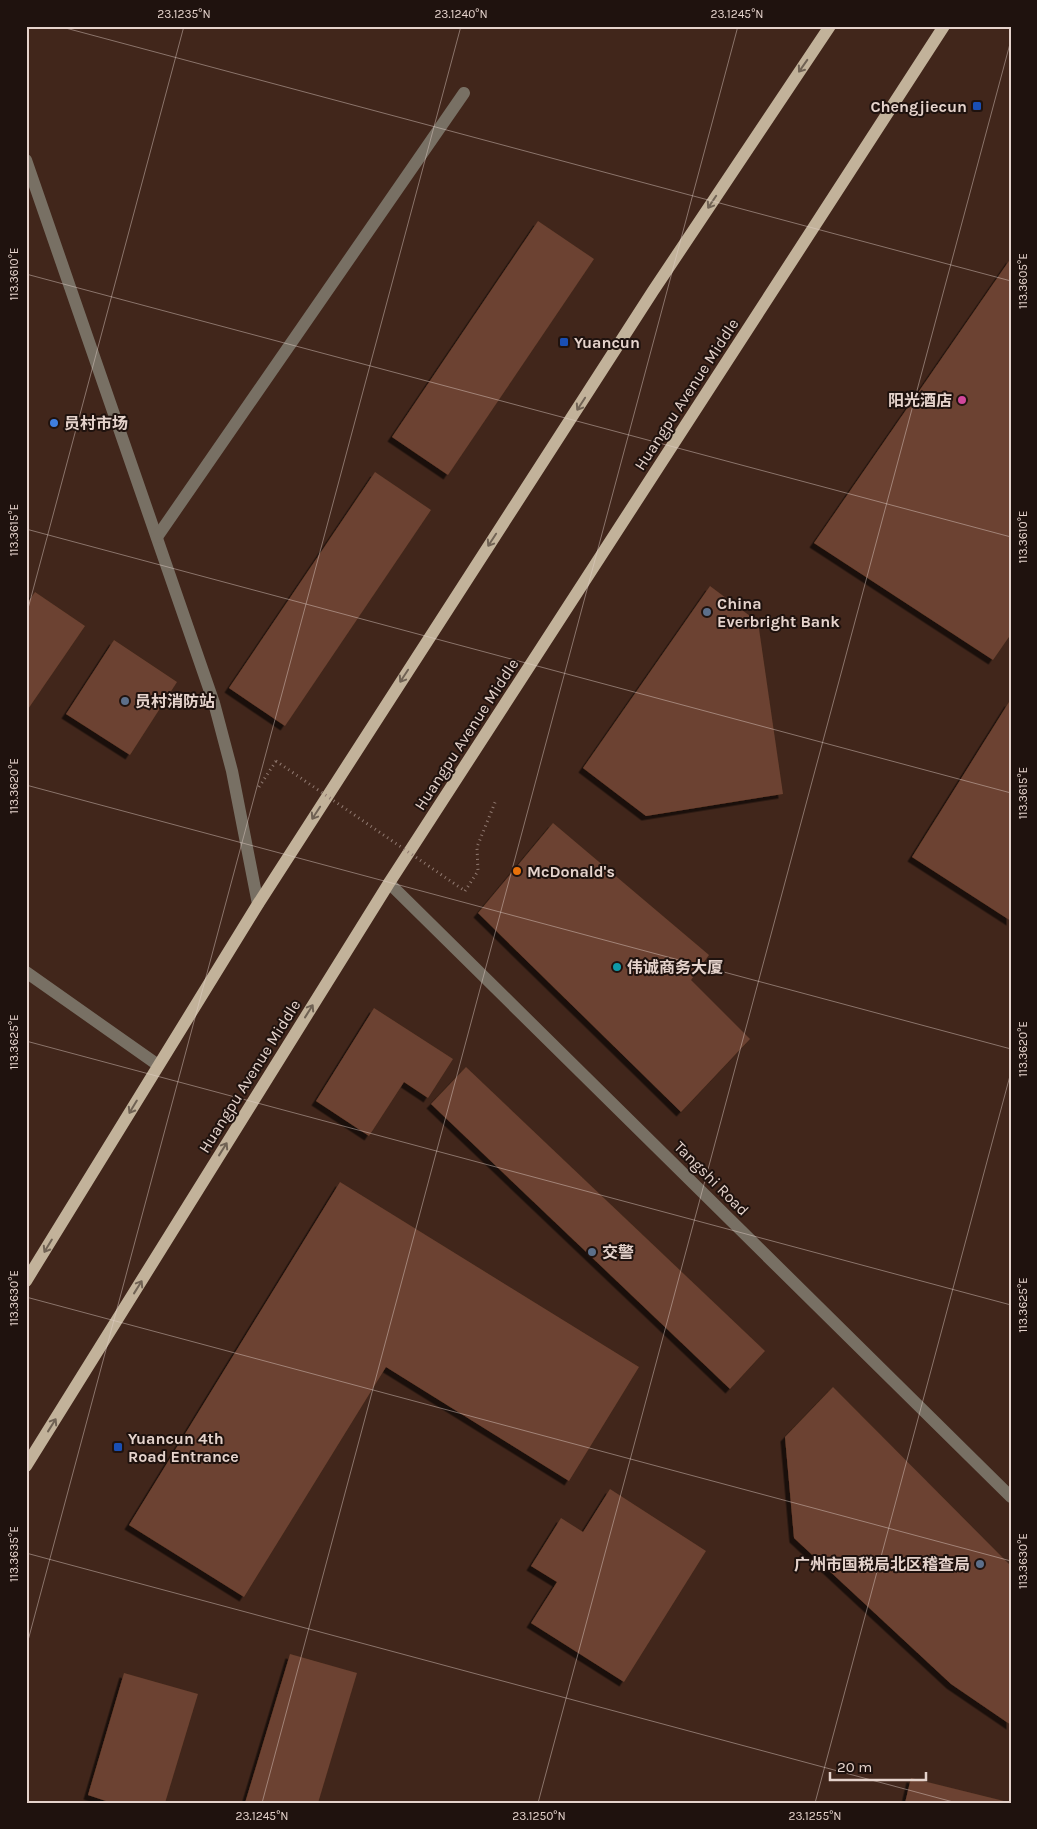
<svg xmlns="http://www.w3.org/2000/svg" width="1037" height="1829" viewBox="0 0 1037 1829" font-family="Karla,'Noto Sans SC',sans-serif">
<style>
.building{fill:#6c4230;filter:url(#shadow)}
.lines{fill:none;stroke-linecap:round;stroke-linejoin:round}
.path{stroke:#907970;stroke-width:3;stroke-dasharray:1 4;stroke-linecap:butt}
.minor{stroke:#787064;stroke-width:12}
.major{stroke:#c2b29a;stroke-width:12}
.path-bridge{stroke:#907970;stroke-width:3;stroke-dasharray:1 4;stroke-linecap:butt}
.oneway{stroke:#706254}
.ticks{fill:none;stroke:#e5d3cc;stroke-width:1;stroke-opacity:0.45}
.transit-dot{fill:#1a4fb4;stroke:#1f120e;stroke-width:2}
.hotel-dot{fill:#d1479c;stroke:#1f120e;stroke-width:2}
.shop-dot{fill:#3f7fe0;stroke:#1f120e;stroke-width:2}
.service-dot{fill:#5c6f8a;stroke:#1f120e;stroke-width:2}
.food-dot{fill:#e8710a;stroke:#1f120e;stroke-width:2}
.culture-dot{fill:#0f9aa8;stroke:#1f120e;stroke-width:2}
.labels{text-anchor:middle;stroke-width:4;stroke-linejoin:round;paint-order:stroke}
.poi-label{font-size:16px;font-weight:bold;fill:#e5d3cc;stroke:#1f120e;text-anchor:start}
.street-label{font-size:16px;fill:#e5d3cc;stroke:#1f120e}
.neatline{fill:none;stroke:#e5d3cc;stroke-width:2}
.ticks-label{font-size:12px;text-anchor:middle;fill:#e5d3cc}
</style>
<defs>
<filter id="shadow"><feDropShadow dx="-4.5" dy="4.5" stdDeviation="0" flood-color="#0009"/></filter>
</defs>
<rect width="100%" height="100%" fill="#41261b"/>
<!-- building -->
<g class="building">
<path d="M538 221 594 259 448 475 392 437Z"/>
<path d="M1011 258V634L993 660 814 543Z"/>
<path d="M375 472 431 510 285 726 229 688Z"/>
<path d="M710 586 758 622 783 794 646 816 583 768Z"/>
<path d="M35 592 85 626 26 712V605Z"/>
<path d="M114 640 177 682 130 755 66 714Z"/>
<path d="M1009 702 1011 703V921L912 857Z"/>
<path d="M553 823 709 955 691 980 750 1039 681 1112 478 913Z"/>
<path d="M374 1008 453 1059 428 1098 404 1082 369 1136 316 1101Z"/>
<path d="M466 1067 765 1351 730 1389 431 1104Z"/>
<path d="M340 1182 639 1367 569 1481 386 1367 244 1597 129 1525Z"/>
<path d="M833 1387 1011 1566V1725L951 1684 794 1538 785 1437Z"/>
<path d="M610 1489 706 1551 624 1682 531 1623 557 1582 531 1566 561 1518 583 1532Z"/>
<path d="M290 1654 357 1673 318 1803H245Z"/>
<path d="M124 1673 198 1694 165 1803H112L88 1795Z"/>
<path d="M911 1778 1008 1802V1803H905Z"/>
</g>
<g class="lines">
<!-- path -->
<g class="path">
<path d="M259 787 276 761"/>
<path d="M465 891 478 871 477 847 496 800"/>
</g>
<!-- minor -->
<g class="minor">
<path d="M26 160 214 703 232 771 258 904"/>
<path d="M157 537 464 93"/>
<path d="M389 883 1011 1497"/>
<path d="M26 972 158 1065"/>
</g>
<!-- major -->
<g class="major">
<path d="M26 1281 258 904 653 291 830 26"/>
<path d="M26 1466 389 883 944 26"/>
</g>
<!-- path-bridge -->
<path class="path-bridge" d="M276 761 465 891"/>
</g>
<!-- one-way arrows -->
<defs><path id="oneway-shaft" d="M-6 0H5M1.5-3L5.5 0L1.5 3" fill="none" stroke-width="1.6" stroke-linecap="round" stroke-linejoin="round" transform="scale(1.25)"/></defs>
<g class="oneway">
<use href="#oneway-shaft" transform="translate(803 66) rotate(125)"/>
<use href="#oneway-shaft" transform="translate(712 202) rotate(124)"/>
<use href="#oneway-shaft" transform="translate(581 404) rotate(123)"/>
<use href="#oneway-shaft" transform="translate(492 540) rotate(123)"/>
<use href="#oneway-shaft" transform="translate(404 676) rotate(123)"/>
<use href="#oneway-shaft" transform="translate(316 813) rotate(123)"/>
<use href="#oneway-shaft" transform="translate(309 1011) rotate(-58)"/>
<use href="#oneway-shaft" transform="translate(133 1107) rotate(121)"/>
<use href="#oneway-shaft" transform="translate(223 1149) rotate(-58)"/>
<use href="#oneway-shaft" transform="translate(48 1246) rotate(121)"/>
<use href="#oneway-shaft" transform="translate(138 1287) rotate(-58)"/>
<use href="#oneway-shaft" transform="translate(52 1425) rotate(-58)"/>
</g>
<!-- ticks -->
<path class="ticks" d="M58 26 1011 281M26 274 1011 537M26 529 1011 793M26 616 184 26M26 785 1011 1049M26 1041 1011 1305M26 1297 1011 1561M26 1553 957 1803M26 1648 461 26M262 1803 738 26M538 1803 1011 40M815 1803 1011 1072"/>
<!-- markers -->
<g class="transit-dot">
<rect x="972" y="101" width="10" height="10" rx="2.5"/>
<rect x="559" y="337" width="10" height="10" rx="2.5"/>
<rect x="113" y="1442" width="10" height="10" rx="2.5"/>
</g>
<circle class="hotel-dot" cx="962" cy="400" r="5"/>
<circle class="shop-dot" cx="54" cy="423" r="5"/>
<g class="service-dot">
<circle cx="707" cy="612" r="5"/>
<circle cx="125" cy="701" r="5"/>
<circle cx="592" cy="1252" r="5"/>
<circle cx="980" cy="1564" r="5"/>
</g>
<circle class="food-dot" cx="517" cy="871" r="5"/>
<circle class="culture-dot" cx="617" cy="967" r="5"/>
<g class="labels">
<!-- poi labels -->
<g class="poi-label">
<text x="967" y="112" text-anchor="end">Chengjiecun</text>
<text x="574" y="348">Yuancun</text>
<text x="952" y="406" text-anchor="end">阳光酒店</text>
<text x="64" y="429">员村市场</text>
<text x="717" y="609">China<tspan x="717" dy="18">Everbright Bank</tspan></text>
<text x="135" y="707">员村消防站</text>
<text x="527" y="877">McDonald's</text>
<text x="627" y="973">伟诚商务大厦</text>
<text x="602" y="1258">交警</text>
<text x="128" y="1444">Yuancun 4th<tspan x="128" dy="18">Road Entrance</tspan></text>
<text x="970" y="1570" text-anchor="end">广州市国税局北区稽查局</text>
</g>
<!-- street labels -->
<g class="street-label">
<text transform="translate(686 394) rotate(-57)" y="6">Huangpu Avenue Middle</text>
<text transform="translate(466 734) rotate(-57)" y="6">Huangpu Avenue Middle</text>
<text transform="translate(249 1076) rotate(-58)" y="6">Huangpu Avenue Middle</text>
<text transform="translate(712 1178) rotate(45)" y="6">Tangshi Road</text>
</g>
</g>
<!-- border -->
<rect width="1037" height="1829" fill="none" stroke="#1f120e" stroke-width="55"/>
<!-- scale -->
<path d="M830 1772v8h96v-8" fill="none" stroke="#e5d3cc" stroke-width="2.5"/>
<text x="837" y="1772" font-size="15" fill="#e5d3cc" stroke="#1f120e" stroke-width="4" paint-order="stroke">20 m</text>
<rect x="28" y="28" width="982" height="1774" class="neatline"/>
<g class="ticks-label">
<text x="184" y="18">23.1235°N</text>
<text x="461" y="18">23.1240°N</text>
<text x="737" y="18">23.1245°N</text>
<text transform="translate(14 274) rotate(-90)" y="4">113.3610°E</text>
<text transform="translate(1023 281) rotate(-90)" y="4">113.3605°E</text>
<text transform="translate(14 530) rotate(-90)" y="4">113.3615°E</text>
<text transform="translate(1023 537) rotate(-90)" y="4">113.3610°E</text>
<text transform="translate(14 786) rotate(-90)" y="4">113.3620°E</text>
<text transform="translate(1023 793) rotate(-90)" y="4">113.3615°E</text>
<text transform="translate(14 1042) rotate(-90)" y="4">113.3625°E</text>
<text transform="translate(1023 1049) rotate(-90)" y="4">113.3620°E</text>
<text transform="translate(14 1298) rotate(-90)" y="4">113.3630°E</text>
<text transform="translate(1023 1305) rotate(-90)" y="4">113.3625°E</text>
<text transform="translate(14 1554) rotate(-90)" y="4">113.3635°E</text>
<text transform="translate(1023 1561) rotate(-90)" y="4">113.3630°E</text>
<text x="262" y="1820">23.1245°N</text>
<text x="539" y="1820">23.1250°N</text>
<text x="815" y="1820">23.1255°N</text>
</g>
</svg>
